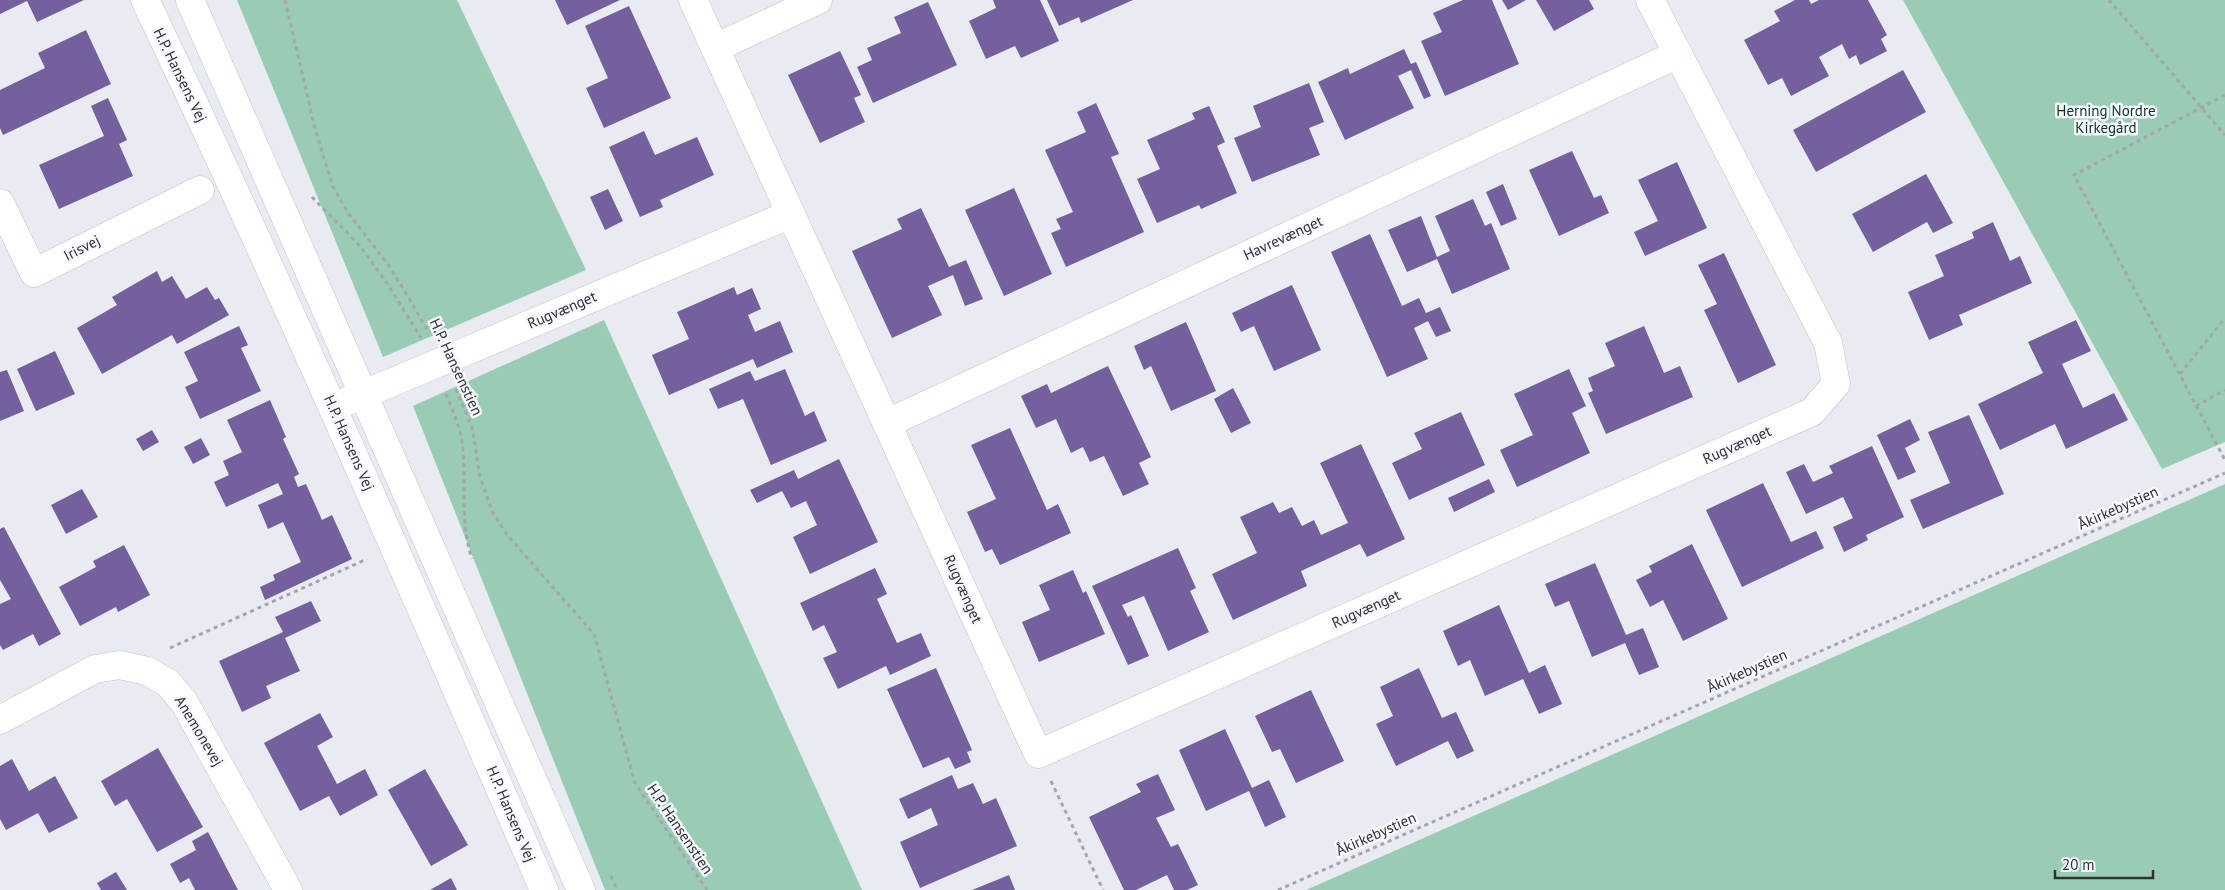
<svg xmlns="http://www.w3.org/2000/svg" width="2225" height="890" viewBox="0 0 2225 890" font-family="'PT Sans',sans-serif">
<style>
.green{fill:#9acbb4}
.building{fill:#74609d}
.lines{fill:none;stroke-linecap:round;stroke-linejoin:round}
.minor-casing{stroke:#bfc3c8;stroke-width:29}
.path{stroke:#a3a6aa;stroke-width:3;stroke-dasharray:4 4;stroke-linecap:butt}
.minor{stroke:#fff;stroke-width:28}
.labels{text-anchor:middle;stroke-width:5;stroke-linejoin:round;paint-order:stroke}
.street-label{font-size:15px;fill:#2e3032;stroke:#f6f9fe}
.park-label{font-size:15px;fill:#0c3223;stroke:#f6f9fe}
</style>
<rect width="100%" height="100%" fill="#e8ecf2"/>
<!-- green -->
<g class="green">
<path d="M237 0H457L586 270 383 357Z"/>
<path d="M1903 0H2225V442L2162 469Z"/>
<path d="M604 320 862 890H605L413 406Z"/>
<path d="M2225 484V890H1306Z"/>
</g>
<!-- building -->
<g class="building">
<path d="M0 0H84L37 22 27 1 0 14Z"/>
<path d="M555 0H620L567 25Z"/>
<path d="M993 0H1040L1059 41 1021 58 1015 46 986 59 969 21 996 8Z"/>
<path d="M1047 0H1133L1081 23 1079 17 1059 26Z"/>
<path d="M1463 0H1492L1519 64 1445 96 1421 41 1442 32 1433 13Z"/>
<path d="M1502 0H1526L1508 10Z"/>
<path d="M1536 0H1589L1594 9 1554 31Z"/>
<path d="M1795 0H1809L1811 4 1819 0H1868L1887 35 1881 39 1887 51 1860 65 1856 55 1849 59 1842 44 1819 57 1829 76 1791 96 1782 78 1768 85 1744 40 1780 21 1774 11Z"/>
<path d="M928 2 957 65 873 103 857 67 872 60 867 48 901 33 894 17Z"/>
<path d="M629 6 671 98 604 128 586 88 608 78 585 26Z"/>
<path d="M86 30 111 84 3 135 0 128V90L45 68 38 53Z"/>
<path d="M1404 49 1411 64 1416 62 1431 96 1424 99 1411 70 1398 76 1414 108 1345 140 1318 82 1348 68 1350 74Z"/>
<path d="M840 51 861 95 854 98 865 122 820 143 788 75Z"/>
<path d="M1903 70 1926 112 1816 172 1793 130Z"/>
<path d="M1309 83 1324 122 1309 128 1320 155 1252 182 1234 138 1261 127 1253 106Z"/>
<path d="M108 98 127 140 119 144 133 176 59 209 39 165 104 136 91 106Z"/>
<path d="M1096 103 1119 154 1111 157 1144 232 1066 267 1051 233 1061 229 1056 219 1073 212 1045 150 1086 132 1077 112Z"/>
<path d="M1209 106 1225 142 1217 146 1237 193 1201 209 1199 205 1157 223 1137 179 1160 169 1147 140 1195 119 1192 113Z"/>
<path d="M644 131 655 155 697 137 714 175 660 200 663 207 640 217 609 147Z"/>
<path d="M1572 151 1594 198 1601 195 1609 213 1559 236 1529 170Z"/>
<path d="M1677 162 1707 228 1645 256 1634 232 1658 221 1638 180Z"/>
<path d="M1926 174 1953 223 1933 233 1927 222 1873 252 1852 214Z"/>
<path d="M1503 184 1517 219 1501 226 1486 192Z"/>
<path d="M1014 188 1052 274 1004 296 965 210Z"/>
<path d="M608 189 623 221 605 230 590 197Z"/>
<path d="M1473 199 1485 226 1491 223 1510 269 1452 294 1437 259 1407 272 1388 230 1421 216 1437 257 1450 251 1435 216Z"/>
<path d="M921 208 949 267 966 260 983 299 965 306 953 275 928 286 942 315 892 338 852 251 902 229 897 219Z"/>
<path d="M1993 222 2010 261 2020 256 2032 283 1959 315 1963 325 1929 340 1908 292 1944 276 1935 255 1974 238 1972 232Z"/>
<path d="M1370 234 1402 306 1419 298 1426 313 1440 307 1451 331 1436 337 1428 321 1414 328 1428 359 1387 377 1331 252Z"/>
<path d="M1724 253 1776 365 1738 383 1704 310 1717 304 1698 265Z"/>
<path d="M157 271 162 282 172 276 186 299 207 287 215 300 219 298 229 315 177 344 172 335 102 374 77 328 117 305 112 297Z"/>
<path d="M1292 285 1321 350 1274 371 1254 326 1241 332 1232 313Z"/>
<path d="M734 287 737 295 752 288 761 309 748 315 755 332 780 321 793 352 757 368 753 359 669 395 652 355 689 339 677 312Z"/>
<path d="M2076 320 2091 351 2062 364 2083 408 2114 393 2128 420 2066 449 2055 424 2000 450 1978 404 2043 373 2028 342Z"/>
<path d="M1186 322 1216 391 1171 411 1151 366 1144 370 1134 346Z"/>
<path d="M239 326 248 345 241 348 261 391 200 419 185 387 198 381 184 352Z"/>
<path d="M1644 326 1664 373 1680 366 1693 397 1606 434 1588 393 1593 391 1588 378 1615 366 1605 343Z"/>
<path d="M55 351 75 394 36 411 17 369Z"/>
<path d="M1108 366 1151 457 1139 463 1149 484 1123 496 1104 456 1090 462 1083 447 1071 453 1056 419 1036 428 1021 396 1047 384 1051 393Z"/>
<path d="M785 369 805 416 814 411 827 441 771 465 743 399 718 409 709 389 750 371 755 381Z"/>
<path d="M1569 369 1586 406 1572 413 1590 453 1517 487 1500 450 1533 435 1514 394Z"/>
<path d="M7 370 24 411 0 421V372Z"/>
<path d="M1233 388 1251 423 1231 433 1214 399Z"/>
<path d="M270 400 286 437 283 439 299 474 294 477 298 487 306 484 322 520 332 515 352 559 265 600 260 587 275 580 273 575 301 562 283 522 268 529 258 505 283 494 278 483 226 507 214 482 229 475 223 461 242 452 227 420Z"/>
<path d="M1461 412 1485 465 1409 500 1392 463 1422 449 1414 433Z"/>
<path d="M1969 415 2004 494 1923 529 1910 500 1950 483 1928 432Z"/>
<path d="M1910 419 1920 440 1905 448 1916 472 1898 480 1877 435Z"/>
<path d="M1010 428 1047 510 1058 504 1071 533 1000 565 992 549 985 552 967 512 996 499 971 445Z"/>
<path d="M152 430 159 442 143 451 136 439Z"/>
<path d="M201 438 210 455 193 464 184 447Z"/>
<path d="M1361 444 1405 539 1367 557 1360 544 1301 571 1307 586 1233 620 1212 574 1257 553 1240 517 1273 502 1279 513 1292 507 1302 526 1314 520 1321 535 1348 523 1320 463Z"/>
<path d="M1872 446 1904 517 1866 535 1868 540 1844 552 1833 527 1853 518 1843 497 1806 514 1786 472 1804 464 1813 482 1833 473 1829 466Z"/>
<path d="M839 459 878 542 810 574 793 537 817 525 806 501 791 508 782 491 757 503 750 490 794 470 798 479Z"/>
<path d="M1489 479 1495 492 1454 512 1448 498Z"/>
<path d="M1763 483 1791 542 1816 531 1824 548 1742 587 1706 510Z"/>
<path d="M82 489 98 517 66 534 51 505Z"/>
<path d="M4 527 61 634 39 646 33 634 3 650 0 645V604L11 599 0 580V529Z"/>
<path d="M1692 544 1728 619 1683 641 1663 600 1650 607 1636 580 1652 572 1649 566Z"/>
<path d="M124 545 150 595 118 612 116 607 80 626 59 587 96 567 93 561Z"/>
<path d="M1178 548 1196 588 1190 591 1209 632 1168 651 1144 596 1122 605 1128 617 1131 615 1149 656 1128 665 1092 586Z"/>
<path d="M1595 563 1626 635 1643 628 1659 667 1639 675 1625 643 1592 657 1569 601 1555 607 1545 584Z"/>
<path d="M875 568 887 594 877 599 897 643 921 633 931 656 890 675 886 666 838 689 823 658 837 652 824 625 813 631 800 603Z"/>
<path d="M1073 570 1083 593 1086 591 1105 634 1039 662 1022 622 1050 610 1039 585Z"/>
<path d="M311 601 321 621 285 638 300 671 266 686 271 698 242 712 219 661 283 632 275 617Z"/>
<path d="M1499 605 1529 673 1545 665 1562 704 1539 714 1523 679 1485 696 1470 660 1458 666 1443 631Z"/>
<path d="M936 668 972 750 967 752 971 762 955 769 949 757 923 768 887 689Z"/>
<path d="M1419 668 1442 718 1456 712 1474 751 1457 759 1448 741 1396 766 1376 724 1393 716 1380 687Z"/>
<path d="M1311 690 1344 761 1296 783 1280 749 1272 752 1255 716Z"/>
<path d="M320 713 333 737 317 746 337 784 365 769 378 795 340 816 329 796 300 811 264 743Z"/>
<path d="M1225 729 1252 788 1269 780 1286 817 1265 827 1249 791 1206 811 1179 750Z"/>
<path d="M158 748 203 827 157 852 127 799 115 806 101 781Z"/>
<path d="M12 759 29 791 55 776 78 818 49 833 38 813 6 830 0 819V766Z"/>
<path d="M425 769 468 845 431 866 388 790Z"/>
<path d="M1158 774 1175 810 1156 818 1171 847 1178 844 1198 885 1187 890H1174L1167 875 1136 890H1124L1089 817 1141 792 1136 784Z"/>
<path d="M952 775 958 789 973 783 983 804 996 798 1017 846 920 888 900 842 938 825 931 808 908 819 899 799Z"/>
<path d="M208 832 238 890H195L189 878 180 883 170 864 196 850 192 841Z"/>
<path d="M116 872 127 890H101L97 883Z"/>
<path d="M1009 875 1015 890H972Z"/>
<path d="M451 878 457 890H430Z"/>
</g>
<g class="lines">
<defs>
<g id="minor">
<path d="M145 0C285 293 414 592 544 890"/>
<path d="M190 0 581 890"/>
<path d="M693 0 1038 754 1812 412 1836 384 1828 343 1650 0"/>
<path d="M715 48 818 0"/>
<path d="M0 203 34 273 200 190"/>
<path d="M348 401 791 214"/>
<path d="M888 423 1678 54"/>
<path d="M0 720 95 669 120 665 147 671 168 683 184 702 288 890"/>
</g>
</defs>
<!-- minor casing -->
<use href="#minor" class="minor-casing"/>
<!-- path -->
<g class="path">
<path d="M285 0 315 129 333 187 349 214 389 266 407 295 429 333"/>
<path d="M2109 0 2225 135"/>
<path d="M2225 95 2074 175 2225 460"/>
<path d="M312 197 360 246 389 286 421 338"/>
<path d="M2180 374 2225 318"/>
<path d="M456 389 472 427 480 477 493 513 508 536 594 634 635 783 707 890"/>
<path d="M446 394C452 409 459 424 462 441 467 481 459 520 472 559"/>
<path d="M2196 406 2225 390"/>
<path d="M170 648 367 559"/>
<path d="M1051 781 1103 890"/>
<path d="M611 876 617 890"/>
<path d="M1278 890 2225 473"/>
</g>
<!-- minor -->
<use href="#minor" class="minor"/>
</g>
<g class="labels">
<!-- street labels -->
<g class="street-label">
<text transform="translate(180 75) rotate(64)" y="5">H.P. Hansens Vej</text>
<text transform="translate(1283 238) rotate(-25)" y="5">Havrevænget</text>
<text transform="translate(82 248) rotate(-27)" y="5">Irisvej</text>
<text transform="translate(562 310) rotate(-23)" y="5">Rugvænget</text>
<text transform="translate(456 367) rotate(65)" y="5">H.P. Hansenstien</text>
<text transform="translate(349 443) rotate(66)" y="5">H.P. Hansens Vej</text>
<text transform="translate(1737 445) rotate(-24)" y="5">Rugvænget</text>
<text transform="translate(2118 508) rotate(-24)" y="5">Åkirkebystien</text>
<text transform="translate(963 589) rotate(66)" y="5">Rugvænget</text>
<text transform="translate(1366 609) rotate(-24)" y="5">Rugvænget</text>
<text transform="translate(1747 671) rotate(-24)" y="5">Åkirkebystien</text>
<text transform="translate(199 731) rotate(59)" y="5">Anemonevej</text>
<text transform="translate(511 814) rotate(67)" y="5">H.P. Hansens Vej</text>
<text transform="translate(680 829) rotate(56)" y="5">H.P. Hansenstien</text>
<text transform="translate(1376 834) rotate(-24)" y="5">Åkirkebystien</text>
</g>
<!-- park labels -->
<g class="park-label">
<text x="2106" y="116">Herning Nordre<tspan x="2106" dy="17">Kirkegård</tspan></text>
</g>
</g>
<!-- scale -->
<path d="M2055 870v8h98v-8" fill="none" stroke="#2e3032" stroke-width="2.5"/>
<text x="2062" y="870" font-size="15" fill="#2e3032" stroke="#f6f9fe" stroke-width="4" paint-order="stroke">20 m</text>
</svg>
